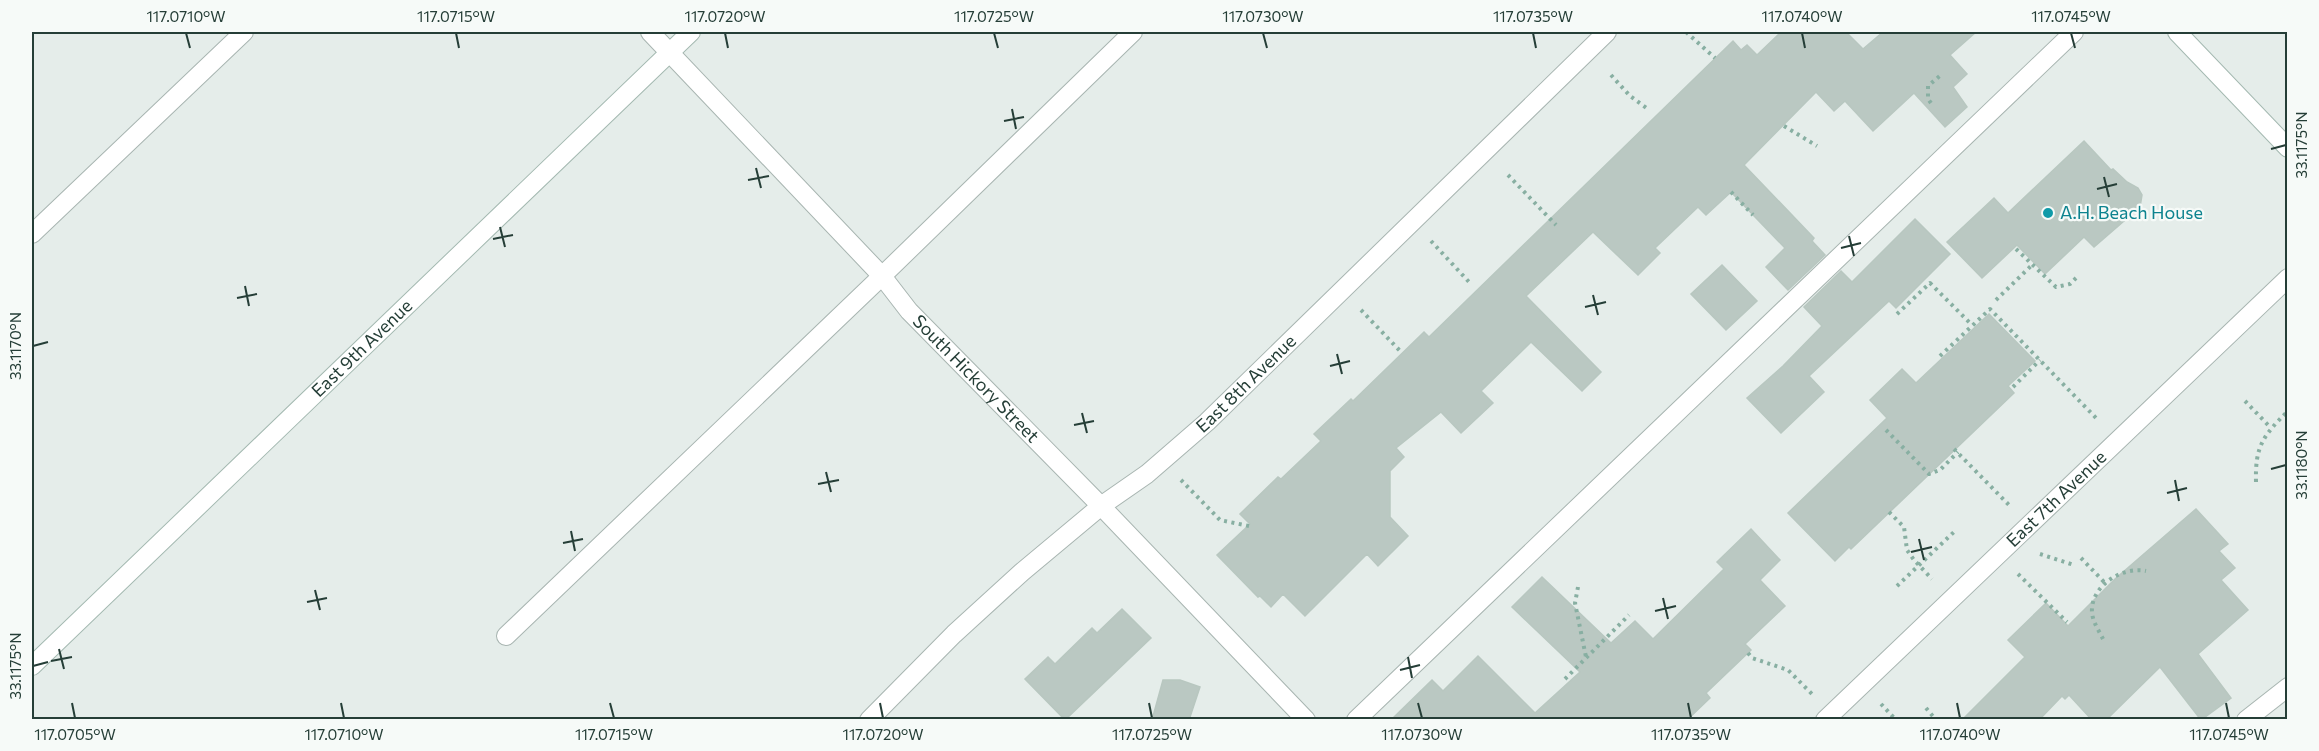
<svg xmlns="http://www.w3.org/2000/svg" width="2319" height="751" viewBox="0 0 2319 751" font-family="Commissioner,sans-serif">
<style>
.building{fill:#bac8c2;stroke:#b8c7c0;stroke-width:1.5}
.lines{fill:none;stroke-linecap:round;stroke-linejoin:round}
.lane-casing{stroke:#a8b5b1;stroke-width:20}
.street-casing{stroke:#a8b5b1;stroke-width:20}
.secondary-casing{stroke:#a4b9b1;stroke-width:20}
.path{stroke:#88afa2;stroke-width:4;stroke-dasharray:3 4.5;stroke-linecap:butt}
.lane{stroke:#fff;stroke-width:18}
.street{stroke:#fff;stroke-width:18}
.secondary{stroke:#fff;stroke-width:18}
.ticks{fill:none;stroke:#253e37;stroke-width:2}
.culture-dot{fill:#0f9aa8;stroke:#f6faf8;stroke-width:2}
.labels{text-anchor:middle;stroke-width:4.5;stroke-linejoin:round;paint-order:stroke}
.culture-label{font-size:18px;fill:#0d838f;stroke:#f6faf8;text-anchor:start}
.street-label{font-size:18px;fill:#253e37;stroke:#f6faf8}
.neatline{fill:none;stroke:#253e37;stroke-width:2}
.ticks-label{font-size:15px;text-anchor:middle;fill:#253e37}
</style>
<rect width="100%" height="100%" fill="#e5edea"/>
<!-- building -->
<g class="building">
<path d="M1781 32H1846L1863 49 1883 32H1976L1950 55 1967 74 1953 87 1967 107 1945 127 1914 93 1873 131 1845 101 1834 111 1816 92 1744 165 1814 238 1812 241 1825 255 1788 290 1766 267 1785 248 1731 192 1706 215 1698 207 1655 248 1660 253 1638 275 1593 232 1526 296 1601 372 1582 391 1531 342 1481 391 1493 403 1461 433 1441 412 1396 448 1404 457 1390 471V517L1408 536 1378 566 1367 554 1305 616 1283 594 1271 607 1260 596 1258 597 1217 555 1250 524 1240 514 1278 477 1281 479 1321 441 1314 434 1351 399 1353 401 1424 332 1429 337 1733 41 1741 50 1747 45 1757 55Z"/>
<path d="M2084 141 2111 170 2113 169 2127 182 2138 188 2142 195 2140 207 2094 247 2084 237 2045 274 2017 245 1982 278 1947 242 1994 198 2008 213Z"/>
<path d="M1915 219 1950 254 1896 308 1889 301 1809 376 1824 392 1781 433 1747 398 1783 366 1822 326 1804 307 1841 271 1852 282Z"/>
<path d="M1722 265 1757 301 1726 330 1691 294Z"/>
<path d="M1989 314 2035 361 2008 386 2014 393 1851 549 1849 547 1835 561 1788 513 1887 418 1870 400 1902 369 1916 383Z"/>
<path d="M2196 509 2228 544 2219 551 2235 568 2221 580 2248 610 2198 654 2231 698 2201 720 2160 667 2106 720H2092L2069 695 2065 699 2062 696 2039 720H1962L2025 657 2008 640 2046 603 2068 626 2115 579Z"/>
<path d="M1751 529 1780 560 1760 580 1785 606 1745 644 1751 650 1706 693 1710 698 1687 720H1391L1432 680 1443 691 1478 656 1535 713 1580 672 1512 607 1542 577 1611 643 1635 621 1653 639 1724 569 1717 562Z"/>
<path d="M1122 609 1151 638 1065 720 1025 679 1048 657 1055 664 1092 628 1097 633Z"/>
<path d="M1163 680H1180L1200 687 1189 720H1152Z"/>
</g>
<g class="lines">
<defs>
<g id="lane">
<path d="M32 234 244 32"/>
<path d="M506 636 882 276 1133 32"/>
<path d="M1356 720 2074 32"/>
<path d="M2246 720 2288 687"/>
</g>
<g id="street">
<path id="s1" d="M650 32 882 276 909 311 1101 506 1306 720"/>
<path id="s2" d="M869 720 954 634 1022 572 1101 506 1147 474 1207 422 1607 32"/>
<path id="s3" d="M1825 720 2288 278"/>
</g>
<g id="secondary">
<path d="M2177 32 2288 148"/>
<path id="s4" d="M32 666 691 32"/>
</g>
</defs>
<!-- lane casing -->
<use href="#lane" class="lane-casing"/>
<!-- street casing -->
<use href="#street" class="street-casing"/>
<!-- secondary casing -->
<use href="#secondary" class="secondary-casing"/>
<!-- path -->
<g class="path">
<path d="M1686 32 1715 58"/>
<path d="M1611 75 1630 96 1648 109"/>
<path d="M1931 103 1928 99V86L1942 74"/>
<path d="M1784 126 1817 146"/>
<path d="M1508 175 1556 225"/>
<path d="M1731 192 1753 215"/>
<path d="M1431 241 1469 282"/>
<path d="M2016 249 2056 287 2070 284 2077 277"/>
<path d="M1996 300 2032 265"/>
<path d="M1361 310 1402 353"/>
<path d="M1897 314 1930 283 1972 325"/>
<path d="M1940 356 1990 309 2098 420"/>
<path d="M2013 387 2040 360"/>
<path d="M2245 401 2271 428"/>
<path d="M1886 430 1929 474 1940 470 1958 452"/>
<path d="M1954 449 2009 505"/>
<path d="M1181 480 1220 520 1249 526"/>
<path d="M2256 482C2255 446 2263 436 2288 411"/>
<path d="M1889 512 1904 527 1907 550 1914 560 1932 579"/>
<path d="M2040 554 2074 565"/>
<path d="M2081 558 2105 583"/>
<path d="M2018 574 2067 622"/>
<path d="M1897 586 1955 531"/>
<path d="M1578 587 1575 603 1586 657"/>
<path d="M2103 639C2099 631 2093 622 2092 613 2090 586 2122 566 2146 571"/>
<path d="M1748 653 1752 658 1788 670 1812 694"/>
<path d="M1565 679 1629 615"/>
<path d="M1881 704 1896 720"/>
<path d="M1926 708 1936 720"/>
</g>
<!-- lane -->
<use href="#lane" class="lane"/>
<!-- street -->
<use href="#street" class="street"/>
<!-- secondary -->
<use href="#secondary" class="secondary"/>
</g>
<!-- ticks -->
<path class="ticks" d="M186 33 190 48M456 33 459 48M725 33 728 48M994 33 998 48M1263 33 1267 48M1533 33 1536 48M1802 33 1805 48M2071 33 2075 48M1012 109 1016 129M1004 121 1024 117M2271 149 2286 145M756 168 761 188M2104 177 2109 197M748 180 769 176M2097 189 2117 184M500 227 505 247M1849 236 1854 256M493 239 513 235M1841 248 1861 243M245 286 249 306M1593 295 1598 315M237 298 257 294M1585 307 1606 302M33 346 48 342M1337 354 1342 374M1330 366 1350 361M1082 413 1087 433M1074 425 1094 421M2271 469 2286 465M826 472 831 492M2175 480 2179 501M818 484 839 480M2167 493 2187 488M571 531 575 551M1919 539 1924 560M563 543 583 539M1911 552 1932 547M315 590 320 610M1663 598 1668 619M307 602 327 598M1655 611 1676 606M59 649 64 669M1408 657 1412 678M51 661 72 657M33 666 48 662M1400 670 1420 665M72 703 75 718M341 703 344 718M610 703 614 718M880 703 883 718M1149 703 1152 718M1418 703 1422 718M1688 703 1691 718M1957 703 1960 718M2226 703 2229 718"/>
<!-- markers -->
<circle class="culture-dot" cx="2048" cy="213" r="6"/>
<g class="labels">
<!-- culture labels -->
<g class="culture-label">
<text x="2060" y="219">A.H. Beach House</text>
</g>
<!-- street labels -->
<g class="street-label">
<text dy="6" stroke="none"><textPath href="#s4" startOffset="458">East 9th Avenue</textPath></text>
<text dy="6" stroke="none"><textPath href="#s1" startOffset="476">South Hickory Street</textPath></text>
<text dy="6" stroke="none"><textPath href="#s2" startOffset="506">East 8th Avenue</textPath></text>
<text dy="6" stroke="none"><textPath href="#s3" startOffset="320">East 7th Avenue</textPath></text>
</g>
</g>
<!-- border -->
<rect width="2319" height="751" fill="none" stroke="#f6faf8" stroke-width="66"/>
<rect x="33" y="33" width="2253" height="685" class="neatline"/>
<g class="ticks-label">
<text x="186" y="22">117.0710°W</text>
<text x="456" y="22">117.0715°W</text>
<text x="725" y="22">117.0720°W</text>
<text x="994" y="22">117.0725°W</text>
<text x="1263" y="22">117.0730°W</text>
<text x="1533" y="22">117.0735°W</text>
<text x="1802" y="22">117.0740°W</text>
<text x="2071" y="22">117.0745°W</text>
<text transform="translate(2302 145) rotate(-90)" y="5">33.1175°N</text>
<text transform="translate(16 346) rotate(-90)" y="5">33.1170°N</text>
<text transform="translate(2302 465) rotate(-90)" y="5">33.1180°N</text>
<text transform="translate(16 666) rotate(-90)" y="5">33.1175°N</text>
<text x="75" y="740">117.0705°W</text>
<text x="344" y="740">117.0710°W</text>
<text x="614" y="740">117.0715°W</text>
<text x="883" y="740">117.0720°W</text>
<text x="1152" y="740">117.0725°W</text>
<text x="1422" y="740">117.0730°W</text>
<text x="1691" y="740">117.0735°W</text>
<text x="1960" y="740">117.0740°W</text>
<text x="2229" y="740">117.0745°W</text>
</g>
</svg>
